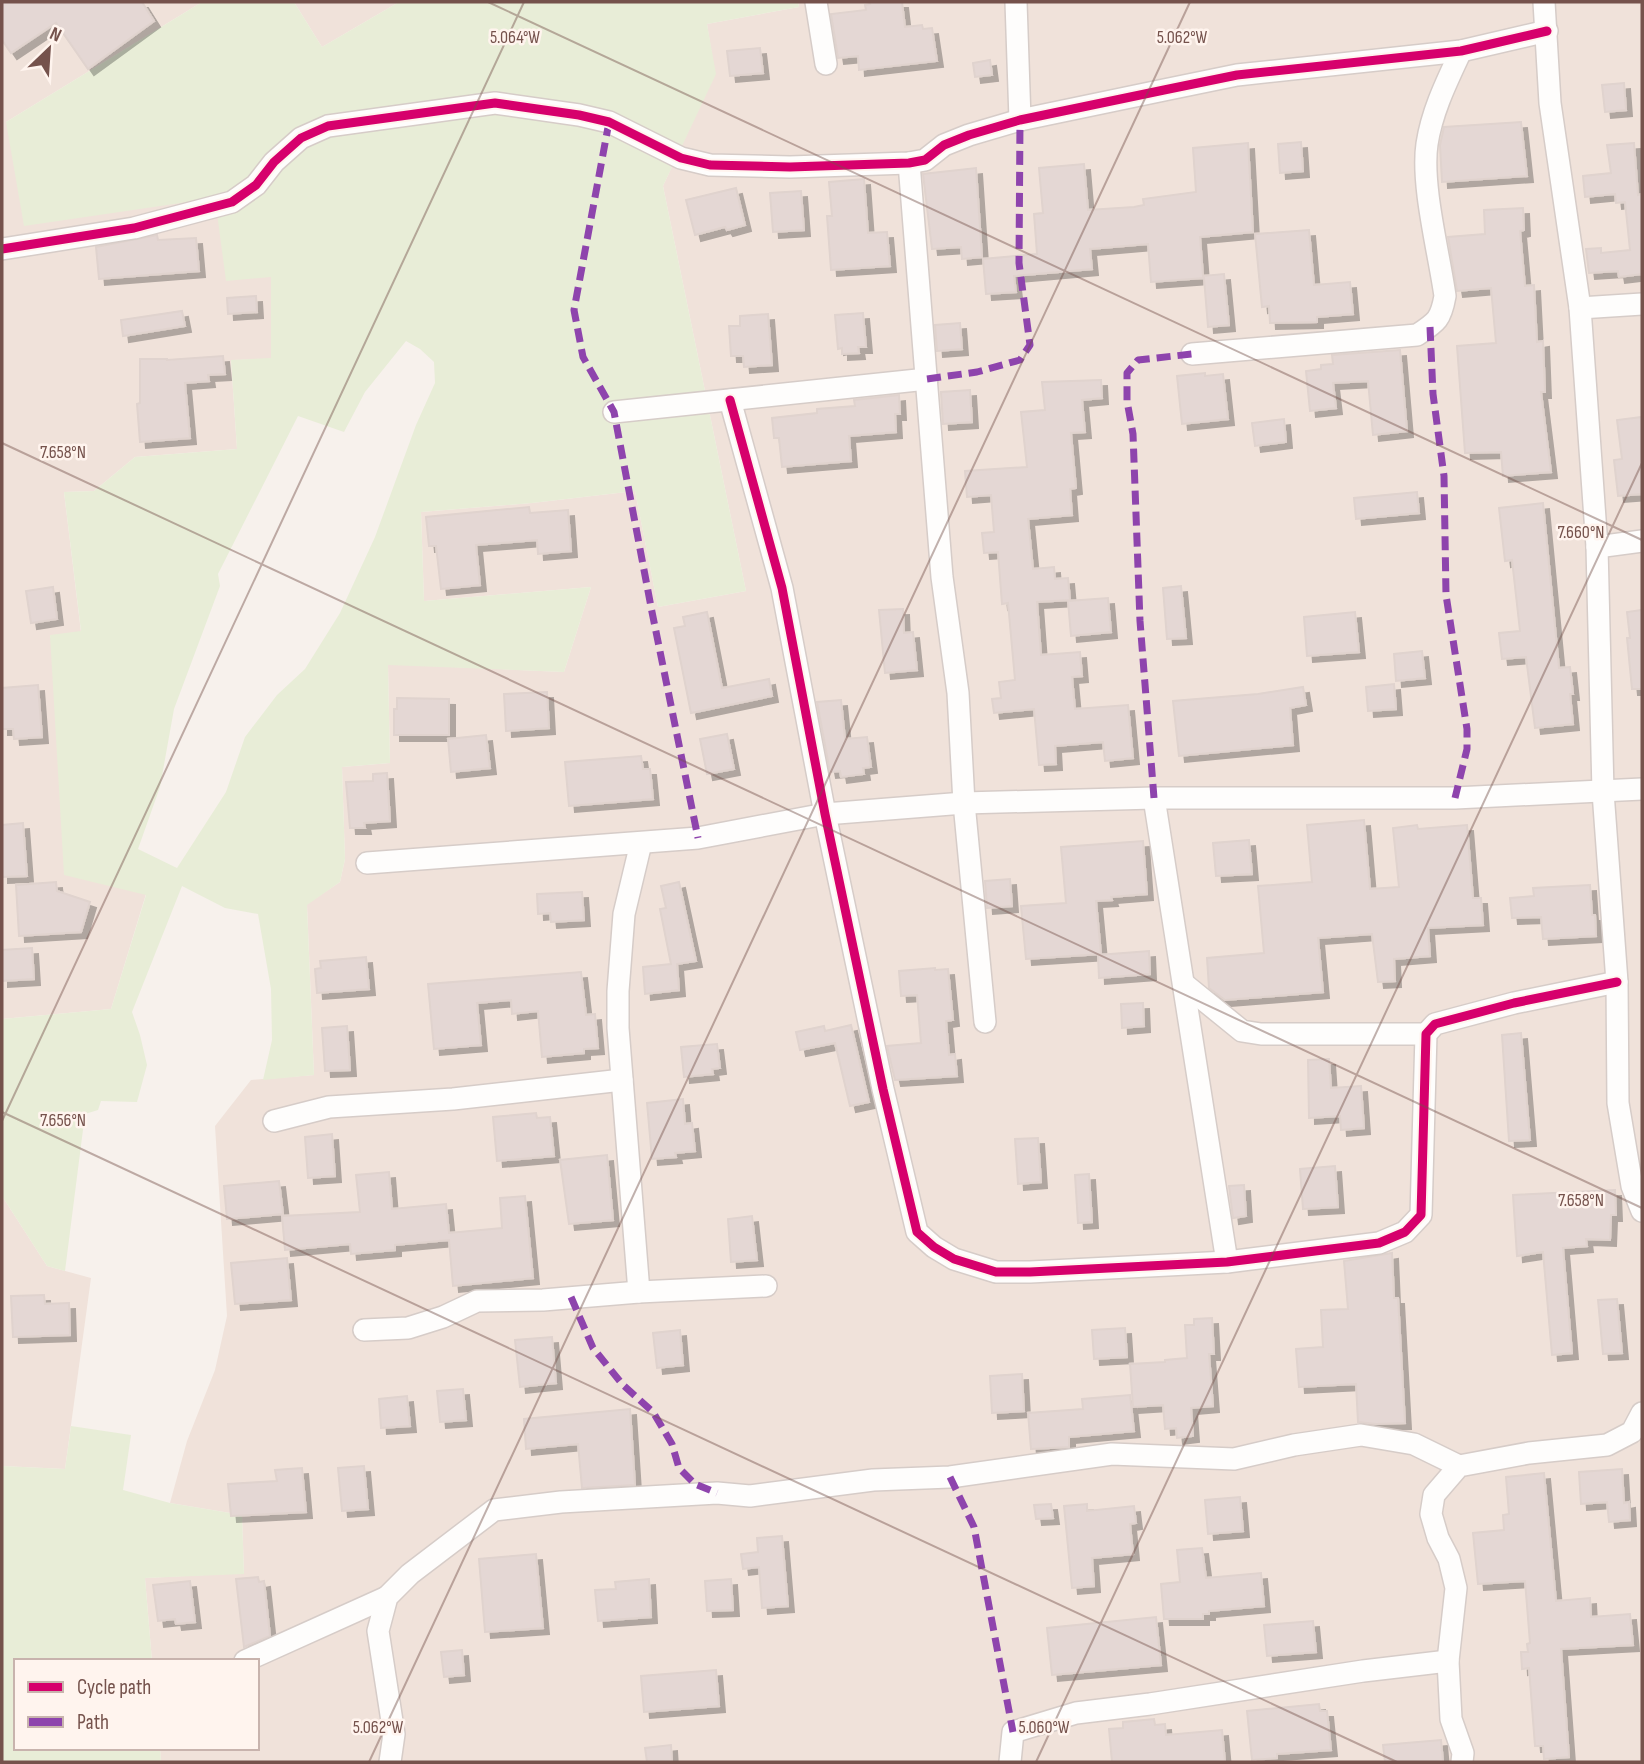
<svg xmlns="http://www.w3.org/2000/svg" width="1644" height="1764" viewBox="0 0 1644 1764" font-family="'Sofia Sans Condensed',sans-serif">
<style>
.residential{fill:#f0e2da}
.green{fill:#e8edd7;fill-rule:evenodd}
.building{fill:#e4d7d4;stroke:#e0d3ce;stroke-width:2;filter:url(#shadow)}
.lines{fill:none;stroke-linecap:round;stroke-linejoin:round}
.street-casing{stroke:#d6ccc8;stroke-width:24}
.street{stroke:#fefdfc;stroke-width:21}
.quiet{stroke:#8e44ad;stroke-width:7;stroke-dasharray:14 7;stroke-linecap:butt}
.cycleway-casing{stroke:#fff4ee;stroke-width:13}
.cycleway{stroke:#d6006c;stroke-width:9}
.ticks{fill:none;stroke:#75524c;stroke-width:2;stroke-opacity:0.45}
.ticks-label{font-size:18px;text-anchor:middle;fill:#75524c;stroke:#fff4ee;stroke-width:5;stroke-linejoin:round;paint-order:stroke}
</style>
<defs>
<filter id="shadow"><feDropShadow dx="6" dy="6" stdDeviation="0" flood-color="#0004"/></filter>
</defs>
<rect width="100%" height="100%" fill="#f7f1ec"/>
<!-- residential -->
<g class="residential">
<path d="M2 2H202L6 122 215 198 271 277V359L231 360 237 449 135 457 94 491 64 492 81 632 50 636 146 894 111 1009 2 1019Z"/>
<path d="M294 2H399L322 47Z"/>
<path d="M798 2H1642V1762H161L160 1748H257V1661H152L145 1578 244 1573 242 1515 170 1503 187 1441 215 1370 227 1316 215 1126 251 1080 314 1075 307 904 340 882 345 859 342 767 390 763 388 664 564 672 591 587 424 601 421 512 532 503 635 491 658 607 746 591 663 186 715 74 707 24 799 7Z"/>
<path d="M2 1196 47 1266 91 1278 65 1469 2 1466Z"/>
</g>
<!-- green -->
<g class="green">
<path d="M202 2H294L322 47 399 2H798L799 7 707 24 716 74 663 186 746 591 658 607 635 491 532 503 421 512 424 601 591 587 564 672 388 665 390 763 342 767 345 859 340 882 307 905 314 1075 263 1080 272 1040 271 989 258 914 225 908 182 886 132 1012 140 1035 147 1065 137 1102 101 1101 98 1110 85 1114 65 1271 47 1266 2 1196V1019L111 1009 146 895 64 875 50 635 81 631 64 492 94 491 135 457 237 449 231 360 271 358V277L226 281 215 198 24 226 6 122ZM406 341 420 349 434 362 435 383 416 425 375 537 340 613 305 669 277 695 245 737 226 792 177 868 138 849 160 787 174 709 220 586 218 574 298 416 344 432 365 392Z"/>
<path d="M71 1426 131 1435 123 1490 170 1503 242 1515 244 1574 145 1578 152 1661H16V1748H160L161 1762H2V1466L65 1469Z"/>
</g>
<!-- building -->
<g class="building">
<path d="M2 2H142L154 21 88 69 56 23 11 53 2 40Z"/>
<path d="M869 2H902L905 27 922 25 923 29 932 28 937 61 859 70 858 56 838 58 831 14 866 10 865 5 870 4Z"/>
<path d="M760 48 763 73 730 76 727 51Z"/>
<path d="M990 60 992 75 975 77 973 63Z"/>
<path d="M1624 83 1626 110 1605 112 1602 85Z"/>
<path d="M1521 122 1527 176 1442 182 1440 145 1444 127Z"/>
<path d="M1301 142 1303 171 1280 173 1278 144Z"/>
<path d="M1248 143 1253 232 1200 237 1203 276 1224 274 1229 325 1208 327 1204 278 1151 282 1148 244 1090 249 1092 269 1014 276 1016 292 986 294 983 259 1037 254 1034 214 1043 213 1039 168 1084 164 1088 210 1134 207 1144 205 1143 199 1196 192 1193 148Z"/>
<path d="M1634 143 1638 195 1642 194V274L1619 277 1618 271 1589 273 1586 249 1601 248V253L1630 250 1625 202 1616 203 1615 194 1585 197 1583 176 1611 173 1607 145Z"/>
<path d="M976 168 982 257 962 259 961 247 932 249 923 174Z"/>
<path d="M864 179 868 233 887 232 890 266 831 270 827 216H832L829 182Z"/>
<path d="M736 188 745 225 727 230 725 227 695 235 686 200Z"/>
<path d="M801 191 804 230 773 232 770 193Z"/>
<path d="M1523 208 1524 230 1520 231 1525 286 1534 285 1537 342 1543 341 1545 392H1541L1551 472 1503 476 1501 452 1465 453 1457 346 1496 343 1491 288 1457 291 1448 237 1485 234 1484 210Z"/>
<path d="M1309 230 1314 285 1350 282 1353 314 1317 317V322L1270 323 1269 306 1262 307 1255 234Z"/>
<path d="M157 235 158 240 196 238 199 271 99 279 96 247Z"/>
<path d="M256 296 257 312 228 314 227 298Z"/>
<path d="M182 311 185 326 123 336 121 320Z"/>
<path d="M863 313 866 347H858L859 353 842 354V348L838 349 835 315Z"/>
<path d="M768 314 772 365 744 367 743 356H731L729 326H740V316Z"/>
<path d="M960 323 962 349 937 351 935 325Z"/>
<path d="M1400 350 1407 431 1373 435 1368 381 1333 383 1336 408 1310 411 1306 371 1321 369V365L1333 364 1332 355Z"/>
<path d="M223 356 225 374 208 375 209 381 185 383 190 438 140 442 137 404 140 403V359H167V360Z"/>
<path d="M1205 373V376L1223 374 1228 419 1182 424 1177 376Z"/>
<path d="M1101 380 1102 398 1082 400 1085 432 1071 433 1076 488 1070 489 1072 515 1028 519 1033 569 1054 567 1055 579 1068 578 1070 600 1037 602 1041 655 1080 652 1082 676 1072 677 1075 709 1128 705 1133 758 1105 761 1103 742 1055 746 1056 764 1039 765 1034 709 994 713 992 699 1001 698 999 682 1015 680 1008 603 1002 604 998 552 984 553 982 533 994 532 991 495 967 497 965 471 1027 467 1021 412 1045 410 1042 382Z"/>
<path d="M970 390 972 422 943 424 941 392Z"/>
<path d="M899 395 900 414H895L896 432 849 436 851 461 782 467 779 438H774L772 418 817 413V409L855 406 854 400Z"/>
<path d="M1642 417V494L1618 496 1614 460 1622 459 1617 420Z"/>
<path d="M1284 419 1286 442 1255 446 1252 423Z"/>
<path d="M1417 492 1419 513 1356 519 1354 498Z"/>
<path d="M1543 503 1559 668 1570 667 1573 694H1570L1573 724 1535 728 1526 657 1502 659 1499 633 1520 631 1512 560 1505 561 1499 508Z"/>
<path d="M529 507 530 513 568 510 571 551 538 554 537 540 476 545 480 585 441 589 436 546H429L426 517Z"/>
<path d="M1181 586 1186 638 1167 639 1163 588Z"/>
<path d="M53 587 57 619 31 623 26 591Z"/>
<path d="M1108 598 1111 632 1071 636 1068 601Z"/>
<path d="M903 609 904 633 913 632 917 670 885 673 879 610Z"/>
<path d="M1642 610V689H1632L1627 638H1630L1627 612Z"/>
<path d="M707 612 722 688 769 679 772 696 691 713 674 628 685 626 683 617Z"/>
<path d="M1355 612 1359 652 1307 656 1304 617Z"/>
<path d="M1422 651 1425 678 1396 681 1394 654Z"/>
<path d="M1394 684 1396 709 1368 711 1366 687Z"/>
<path d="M38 685 42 737 14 739 13 729H2V688Z"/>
<path d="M1303 687 1306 705 1290 708 1293 745 1179 756 1173 701 1258 694Z"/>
<path d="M547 692 549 728 506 731 504 694Z"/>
<path d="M397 698 449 699V735H394V709H397Z"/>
<path d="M841 700 845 739 867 737 871 767 863 768 864 774 841 777 840 771 830 772 817 702Z"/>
<path d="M727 734 734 769 707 774 700 739Z"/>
<path d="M486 735 490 768 451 772 448 739Z"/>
<path d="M641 756 643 769H650L653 799 569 806 565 762Z"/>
<path d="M387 773 390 821 364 823 365 828H350L346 782 373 781V774Z"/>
<path d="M1364 820 1370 889 1399 887 1393 828 1417 825 1418 829 1467 825 1473 898H1481L1483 925 1428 928 1430 956 1394 959 1395 981 1378 982 1372 934 1318 938 1323 992 1225 1000 1209 988 1207 958 1264 953 1258 886 1312 882 1307 825Z"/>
<path d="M23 823 27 876 2 877V825Z"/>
<path d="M1249 840 1252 874 1216 876 1213 843Z"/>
<path d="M1143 841 1147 894 1111 897 1112 900 1096 901 1101 954 1026 959 1021 906 1066 903 1061 847Z"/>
<path d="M1010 879 1012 906 987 908 985 881Z"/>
<path d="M56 882 57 891 90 902 81 932 19 936 16 885Z"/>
<path d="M679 882 696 961 677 964 679 990 645 994 643 967 671 964 660 909 666 908 661 886Z"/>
<path d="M1590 885 1592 915H1595L1596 936 1543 939 1541 917 1512 918 1510 898 1534 896 1533 888Z"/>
<path d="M582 892 584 920 551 922 550 913 538 914 537 894Z"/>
<path d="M32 948 34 979 2 981V950Z"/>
<path d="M1149 951 1150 974 1099 978 1098 955Z"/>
<path d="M366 957 369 989 317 993 315 969 321 968 320 961Z"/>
<path d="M935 968V970L948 969 953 1020 946 1021 949 1055 955 1054 957 1076 895 1080 887 1046 921 1043 917 995 901 996 899 971Z"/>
<path d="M581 972 586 1015 595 1014 598 1048 584 1049V1053L542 1057 538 1011 512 1014 511 1000 477 1003 481 1045 434 1049 428 984Z"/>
<path d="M1143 1003 1144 1026 1122 1028 1121 1004Z"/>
<path d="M851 1025 869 1102 850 1106 835 1043 800 1050 796 1032 824 1026 825 1031Z"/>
<path d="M347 1026 350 1070 325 1071 322 1028Z"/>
<path d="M1521 1033 1530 1140 1509 1141 1502 1035Z"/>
<path d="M717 1044 720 1068 712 1069 713 1074 684 1077 681 1047Z"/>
<path d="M1329 1059 1331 1088 1361 1086 1364 1128 1341 1130 1340 1116 1309 1118 1308 1060Z"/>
<path d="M683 1099 685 1124 692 1123 695 1151 675 1153 676 1157 652 1159 647 1103Z"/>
<path d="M536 1113 537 1118 550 1117 554 1156 497 1161 493 1117Z"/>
<path d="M332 1134 335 1176 308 1178 305 1137Z"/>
<path d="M1038 1138 1041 1182 1018 1184 1015 1139Z"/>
<path d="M607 1155 613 1220 569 1224 560 1160Z"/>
<path d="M1335 1166 1338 1207 1303 1209 1300 1169Z"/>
<path d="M389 1172 392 1209 446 1204 449 1233 502 1228 500 1198 525 1196 533 1278 453 1286 449 1240 395 1245V1250L351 1254 350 1244 285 1250 282 1216 360 1212 356 1175Z"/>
<path d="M1089 1174 1092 1222 1078 1223 1075 1175Z"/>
<path d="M279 1181 283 1214 227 1219 224 1186Z"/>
<path d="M1244 1185 1246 1216 1233 1218 1229 1186Z"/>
<path d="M1615 1190 1616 1215H1611L1610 1240 1586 1239 1587 1246 1563 1248 1572 1353 1552 1355 1543 1252 1517 1256 1513 1195Z"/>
<path d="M752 1216 757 1260 731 1262 728 1219Z"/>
<path d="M1392 1253 1394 1298H1398L1405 1423 1376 1424 1358 1422 1356 1384 1299 1387 1296 1349 1323 1347 1321 1310 1348 1309 1344 1261Z"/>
<path d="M287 1258 291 1300 235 1304 231 1263Z"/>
<path d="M44 1295 45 1304 69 1303 70 1335 13 1337 11 1296Z"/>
<path d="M1617 1299 1622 1353 1603 1354 1598 1300Z"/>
<path d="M1212 1318 1214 1354H1209L1213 1406 1191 1408 1193 1436 1177 1438 1176 1428 1165 1429 1163 1405 1133 1407 1130 1364 1165 1362V1360L1187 1358 1185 1325H1194V1319Z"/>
<path d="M1125 1328 1127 1357 1094 1359 1092 1330Z"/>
<path d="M680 1330 683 1365 657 1368 653 1333Z"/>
<path d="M552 1337 556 1383 520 1387 515 1340Z"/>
<path d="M1022 1374 1024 1411 992 1413 990 1376Z"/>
<path d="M463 1389 466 1420 440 1422 437 1391Z"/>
<path d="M1130 1395 1134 1431 1069 1437V1447L1031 1449 1028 1413 1083 1409 1082 1399Z"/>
<path d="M407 1396 410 1426 381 1428 379 1399Z"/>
<path d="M630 1409 635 1485 582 1488 578 1444 526 1449 524 1419Z"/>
<path d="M364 1466 368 1509 342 1511 338 1468Z"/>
<path d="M302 1468 306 1512 231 1516 228 1484 277 1481 275 1470Z"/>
<path d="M1622 1469 1624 1503 1629 1502 1630 1520 1609 1522 1607 1502 1581 1504 1579 1472Z"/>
<path d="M1544 1473 1556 1601 1590 1598 1591 1617 1630 1614 1633 1645 1561 1649 1569 1757 1544 1759 1543 1746H1535L1529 1668 1522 1669 1521 1652H1528L1527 1644 1530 1643 1525 1581 1478 1584 1473 1533 1504 1530 1503 1515 1509 1514 1506 1477Z"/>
<path d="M1240 1497 1243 1531 1208 1534 1205 1500Z"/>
<path d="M1051 1504 1053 1518 1036 1519 1034 1505Z"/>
<path d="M1087 1504V1511L1134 1506 1136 1523 1130 1524 1133 1554 1092 1558 1094 1586 1072 1588 1064 1506Z"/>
<path d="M782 1536 788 1606 762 1608 759 1567 743 1569 741 1554 758 1552 757 1538Z"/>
<path d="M1202 1548 1206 1578 1261 1573 1264 1606 1209 1611V1614H1203V1619H1164L1161 1584 1180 1582 1177 1550Z"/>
<path d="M536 1554 543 1628 485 1632 479 1559Z"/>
<path d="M258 1577 259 1582 264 1581 270 1636 244 1647 236 1579Z"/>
<path d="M649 1579 651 1617 598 1621 595 1590 616 1589 615 1582Z"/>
<path d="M731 1579 733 1610 707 1611 705 1581Z"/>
<path d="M190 1581 195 1622 176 1624 175 1619 158 1621 153 1585Z"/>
<path d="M1156 1617 1161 1665 1052 1675 1047 1628Z"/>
<path d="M1313 1621 1316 1652 1267 1656 1264 1625Z"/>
<path d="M462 1650 464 1675 444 1677 441 1652Z"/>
<path d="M716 1670 719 1706 644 1712 641 1676Z"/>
<path d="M1319 1704 1320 1711H1327L1331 1750 1277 1754V1758L1252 1760 1247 1711Z"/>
<path d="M1154 1719 1155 1725 1165 1724 1166 1735 1222 1730 1225 1762H1112L1109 1729 1123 1728V1722Z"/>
<path d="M1441 1740 1443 1762H1385L1383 1745Z"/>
<path d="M671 1745 672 1762H647L645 1748Z"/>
</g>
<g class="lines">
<defs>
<g id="street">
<path d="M816 2 826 64"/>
<path d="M1016 2 1020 120"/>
<path d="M1544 2 1550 103 1580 308 1597 547 1603 792 1617 982 1618 1103 1632 1186 1642 1211"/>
<path d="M909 163 942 577 958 693 964 803 985 1022"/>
<path d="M2 249 134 228 232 202 256 185 274 162 301 138 328 126 495 103 579 115 609 122 681 158 710 165 790 167 909 163 925 160 944 145 969 135 1020 120 1164 90 1237 75 1461 51 1547 31"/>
<path d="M1580 308 1642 304"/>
<path d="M1192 354 1417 335C1437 322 1441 319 1445 296 1439 253 1421 185 1427 144 1432 111 1447 81 1461 51"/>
<path d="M730 400 782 588 825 814 883 1089 917 1232 934 1247 954 1259 996 1272H1030L1227 1262 1379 1243 1405 1232 1421 1215 1426 1034 1435 1024 1514 1003 1617 982"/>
<path d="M614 412 927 379"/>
<path d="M1597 547 1642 541"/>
<path d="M1154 798 1227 1262"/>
<path d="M367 863 698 838 825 814 964 803 1154 798H1455L1642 789"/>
<path d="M1184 984 1242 1031 1261 1034H1426"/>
<path d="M274 1121 329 1107 453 1099 622 1080"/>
<path d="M639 1292 618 1028V991L624 914 641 843"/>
<path d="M364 1330 408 1328 443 1317 477 1301 543 1300 639 1292 766 1286"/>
<path d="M245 1661 387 1597"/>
<path d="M390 1762 394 1734 378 1631 387 1597 410 1574 494 1510 561 1502 717 1493 750 1496 873 1480 950 1477 1112 1454 1234 1459 1294 1445 1361 1435 1414 1444 1459 1466"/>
<path d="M1010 1762 1013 1732 1076 1713 1150 1704 1363 1671 1448 1661"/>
<path d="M1462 1762 1463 1753 1451 1719 1448 1661 1456 1588 1449 1559 1438 1538 1431 1514 1434 1495 1459 1466 1529 1453 1607 1445 1632 1432 1642 1413"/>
</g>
</defs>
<!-- street casing -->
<use href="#street" class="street-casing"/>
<!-- street -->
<use href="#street" class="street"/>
<!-- quiet -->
<g class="quiet">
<path d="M609 122 574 310 583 357 614 412 652 612 698 838"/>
<path d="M1430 327 1433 394 1444 476 1446 595 1467 729V749L1455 798"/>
<path d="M927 379 977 372 1020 360 1030 345 1019 263 1020 120"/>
<path d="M1154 798 1140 621 1133 434 1127 401V373L1138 360 1192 354"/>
<path d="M571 1297 593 1348 623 1385 653 1412 672 1444 679 1468 695 1484 717 1493"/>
<path d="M950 1477 974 1527 1013 1732"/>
</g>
<defs>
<g id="cycleway">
<path d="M2 249 134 228 232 202 256 185 274 162 301 138 328 126 495 103 579 115 609 122 681 158 710 165 790 167 909 163 925 160 944 145 969 135 1020 120 1164 90 1237 75 1461 51 1547 31"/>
<path d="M730 400 782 588 825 814 883 1089 917 1232 934 1247 954 1259 996 1272H1030L1227 1262 1379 1243 1405 1232 1421 1215 1426 1034 1435 1024 1514 1003 1617 982"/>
</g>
</defs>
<!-- cycleway casing -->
<use href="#cycleway" class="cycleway-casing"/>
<!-- cycleway -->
<use href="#cycleway" class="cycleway"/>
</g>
<!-- ticks -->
<path class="ticks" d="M488 2 1642 540M2 443 1642 1208M2 1112 1397 1762M2 1121 524 2M369 1762 1190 2M1036 1762 1642 463"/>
<g class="ticks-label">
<text x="515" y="43">5.064°W</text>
<text x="1182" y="43">5.062°W</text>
<text x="63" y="458">7.658°N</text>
<text x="1581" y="538">7.660°N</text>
<text x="63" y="1126">7.656°N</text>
<text x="1581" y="1206">7.658°N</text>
<text x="378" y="1733">5.062°W</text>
<text x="1044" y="1733">5.060°W</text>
</g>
<!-- border -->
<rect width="1644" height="1764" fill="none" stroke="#75524c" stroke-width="7"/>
<!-- legend -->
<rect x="14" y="1659" width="245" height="91" fill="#fff4ee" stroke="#c8b3ad" stroke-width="2"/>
<rect x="28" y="1682" width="35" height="10" fill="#d6006c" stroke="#c8b3ad" stroke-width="2"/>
<text x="77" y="1694" font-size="21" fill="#75524c">Cycle path</text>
<rect x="28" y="1717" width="35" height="10" fill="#8e44ad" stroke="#c8b3ad" stroke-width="2"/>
<text x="77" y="1729" font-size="21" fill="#75524c">Path</text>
<!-- north arrow -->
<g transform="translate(49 49) rotate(25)" stroke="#fff4ee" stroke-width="5" paint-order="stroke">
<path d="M0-5L12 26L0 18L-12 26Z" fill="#75524c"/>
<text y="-10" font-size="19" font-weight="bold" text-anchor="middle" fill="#75524c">N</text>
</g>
</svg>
